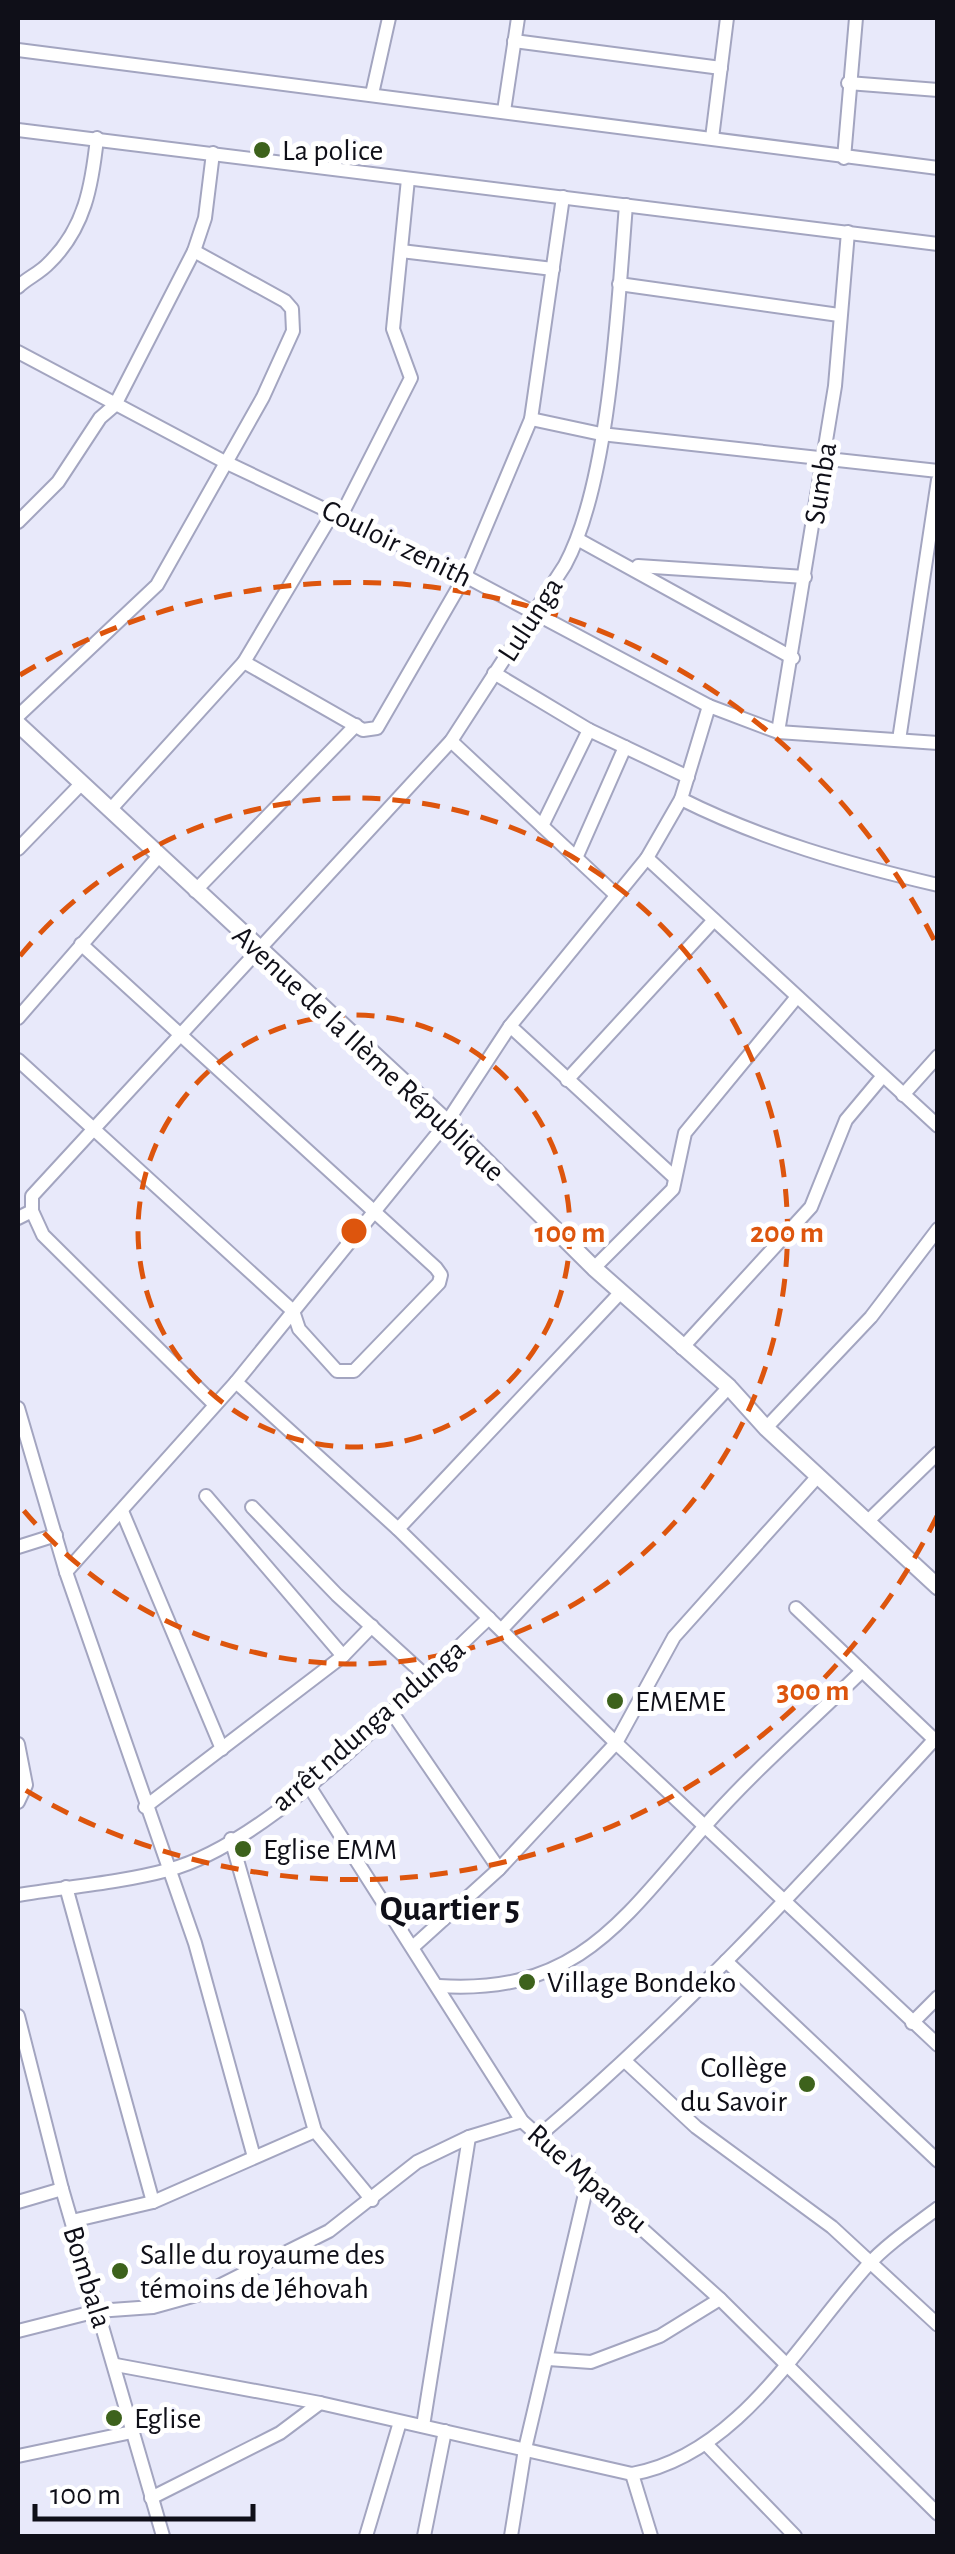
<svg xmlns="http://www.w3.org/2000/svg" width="955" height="2554" viewBox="0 0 955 2554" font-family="'Alegreya Sans',sans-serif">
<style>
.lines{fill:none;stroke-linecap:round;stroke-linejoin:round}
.minor-casing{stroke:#a3a5c0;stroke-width:16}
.tertiary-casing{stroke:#a3a5c0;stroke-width:19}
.minor{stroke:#fff;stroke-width:12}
.tertiary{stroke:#fff;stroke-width:15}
.ring{fill:none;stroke:#dd550d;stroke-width:5;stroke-dasharray:18 12}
.poi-dot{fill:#3d621c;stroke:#fff;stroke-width:4}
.labels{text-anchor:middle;stroke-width:10;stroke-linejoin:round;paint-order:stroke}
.poi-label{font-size:30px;fill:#0f0f18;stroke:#fff;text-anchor:start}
.street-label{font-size:30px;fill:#0f0f18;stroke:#fff}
.quarter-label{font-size:35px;font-weight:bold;fill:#0f0f18;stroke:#fff}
.centre{fill:#dd550d;stroke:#fff;stroke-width:5}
.ring-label{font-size:30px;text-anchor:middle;font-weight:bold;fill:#dd550d;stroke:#fff;stroke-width:10;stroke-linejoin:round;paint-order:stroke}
</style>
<rect width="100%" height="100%" fill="#e8e9fa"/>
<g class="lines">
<defs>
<g id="minor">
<path d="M514 41 721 68"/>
<path d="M18 50 938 168"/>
<path d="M848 83 938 90"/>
<path d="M372 94 389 18"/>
<path d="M504 111 518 18"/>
<path d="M18 130 938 244"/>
<path d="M712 138 727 18"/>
<path d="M844 158 856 18"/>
<path d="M401 251 553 269"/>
<path d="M619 284 839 315"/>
<path d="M18 287C27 278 40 273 49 263 85 228 92 185 97 138"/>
<path d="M18 352 225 462 465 576 709 706 778 732 938 743"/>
<path d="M531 419 601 434 938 471"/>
<path d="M342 514 411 378 393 329 408 179"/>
<path d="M18 522 58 482 100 418 115 405 194 251 205 218 213 153"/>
<path d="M579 540 793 658"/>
<path d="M638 566 805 577"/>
<path d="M244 662 363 730 377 728 465 576 531 419 563 197"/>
<path d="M494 673 589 730 688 777"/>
<path d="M18 716 157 585 263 397 293 331 292 309 285 301 194 251"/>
<path d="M778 732 835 386 848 232"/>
<path d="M899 740 938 480"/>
<path d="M451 741 616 895"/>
<path d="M681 799C763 840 848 864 938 885"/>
<path d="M110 810 244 662 334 511"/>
<path d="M542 826 589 730"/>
<path d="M18 849 81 784"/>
<path d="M576 858 625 747"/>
<path d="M647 858 938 1126"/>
<path d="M195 891 356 725"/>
<path d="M18 1018 158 857"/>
<path d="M510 1026 673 1176"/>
<path d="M18 1060 293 1311 299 1329 337 1371H354L439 1283 441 1275 436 1268 81 944"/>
<path d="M567 1080 714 920"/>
<path d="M903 1095 938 1056"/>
<path d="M32 1211 43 1235 214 1404"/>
<path d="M18 1218 32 1211V1196L451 741 565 565C610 482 618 303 626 205"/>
<path d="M594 1268 673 1189 685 1133 796 998"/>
<path d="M682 1348 811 1207 846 1120 882 1077"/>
<path d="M236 1382 398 1529 616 1743 938 2045"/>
<path d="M18 1408 66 1572 195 1943 254 2157"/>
<path d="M766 1428 871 1317 938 1229"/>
<path d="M206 1496 343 1656"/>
<path d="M252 1507 337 1595 428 1678"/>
<path d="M122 1511 222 1749"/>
<path d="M868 1521 938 1453"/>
<path d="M398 1529 620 1293"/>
<path d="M18 1547 56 1535"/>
<path d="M66 1572 236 1382 447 1122 510 1026 647 858 681 799 709 706"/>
<path d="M796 1608 938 1743"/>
<path d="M502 1629 729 1387"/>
<path d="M391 1711 499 1869"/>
<path d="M18 1744 26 1785 18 1802"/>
<path d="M309 1786 522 2121 720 2299 938 2514"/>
<path d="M145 1807 343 1656 372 1626"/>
<path d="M231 1839 315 2131 372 2200"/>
<path d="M66 1887 153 2202"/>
<path d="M18 1895C67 1887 119 1883 168 1870 274 1842 408 1693 489 1618"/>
<path d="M414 1946 499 1869 616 1743 674 1637 818 1476"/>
<path d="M726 1961 938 2161"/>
<path d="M439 1986C578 1995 623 1919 705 1826 753 1771 810 1722 862 1671"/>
<path d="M18 2016 62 2189 163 2536"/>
<path d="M912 2023 938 1997"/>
<path d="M626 2062 696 2127 832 2227 938 2325"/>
<path d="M541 2134C683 2014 808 1877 934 1740"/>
<path d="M18 2202 62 2189"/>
<path d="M72 2221 153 2202 315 2131"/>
<path d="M18 2331 97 2311 153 2307 207 2292 329 2231 417 2162 469 2137 522 2121"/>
<path d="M548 2359 591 2362 660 2336 720 2299"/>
<path d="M116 2365 320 2403 632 2474C738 2455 799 2342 867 2266 887 2244 914 2226 938 2208"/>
<path d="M423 2426 469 2137"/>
<path d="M708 2446 795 2536"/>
<path d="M18 2456 132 2432"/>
<path d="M632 2474 651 2536"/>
<path d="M151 2498 280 2433 320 2403"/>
<path d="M366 2536 400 2422"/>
<path d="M424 2536 445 2431"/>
<path d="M511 2536 525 2449 589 2177"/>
</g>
<path id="tertiary" d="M18 724 447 1122 594 1268 729 1387 766 1428 938 1587"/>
</defs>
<!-- minor casing -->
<use href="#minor" class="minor-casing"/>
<!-- tertiary casing -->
<use href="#tertiary" class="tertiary-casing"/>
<!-- minor -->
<use href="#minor" class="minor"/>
<!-- tertiary -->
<use href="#tertiary" class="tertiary"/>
</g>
<!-- distance rings -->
<g class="ring">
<circle cx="354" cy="1231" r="216"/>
<path d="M20 956A433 433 0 1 1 20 1506"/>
<path d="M937 1516A649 649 0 0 1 20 1787M20 675A649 649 0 0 1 937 946"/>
</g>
<!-- markers -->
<g class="poi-dot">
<circle cx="262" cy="150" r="10"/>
<circle cx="615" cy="1701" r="10"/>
<circle cx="243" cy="1849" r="10"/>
<circle cx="527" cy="1982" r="10"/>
<circle cx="807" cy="2084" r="10"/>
<circle cx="120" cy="2271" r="10"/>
<circle cx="114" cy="2418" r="10"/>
</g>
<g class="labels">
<!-- poi labels -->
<g class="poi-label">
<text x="282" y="160">La police</text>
<text x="635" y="1711">EMEME</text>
<text x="263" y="1859">Eglise EMM</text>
<text x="547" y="1992">Village Bondeko</text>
<text x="787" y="2077" text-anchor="end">Collège<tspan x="787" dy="34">du Savoir</tspan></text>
<text x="140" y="2264">Salle du royaume des<tspan x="140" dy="34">témoins de Jéhovah</tspan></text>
<text x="134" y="2428">Eglise</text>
</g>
<!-- street labels -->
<g class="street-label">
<text transform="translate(820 483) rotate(-81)" y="10">Sumba</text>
<text transform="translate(397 543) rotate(26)" y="10">Couloir zenith</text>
<text transform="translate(530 619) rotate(-57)" y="10">Lulunga</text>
<text transform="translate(369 1053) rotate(43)" y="10">Avenue de la IIème République</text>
<text transform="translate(368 1725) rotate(-41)" y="10">arrêt ndunga ndunga</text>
<text transform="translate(588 2178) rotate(41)" y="10">Rue Mpangu</text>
<text transform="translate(88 2277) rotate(73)" y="10">Bombala</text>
</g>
<!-- quarter labels -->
<g class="quarter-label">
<text x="450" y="1920">Quartier 5</text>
</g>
</g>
<circle cx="354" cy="1231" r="15" class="centre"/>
<g class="ring-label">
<text x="570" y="1242">100 m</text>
<text x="787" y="1242">200 m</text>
<text x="813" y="1700">300 m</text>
</g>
<!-- border -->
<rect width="955" height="2554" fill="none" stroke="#0f0f18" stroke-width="40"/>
<!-- scale -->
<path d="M35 2504v15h218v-15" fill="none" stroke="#0f0f18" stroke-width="5"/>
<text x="50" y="2504" font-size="30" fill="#0f0f18" stroke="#ffffff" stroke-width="8" paint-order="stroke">100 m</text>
</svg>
